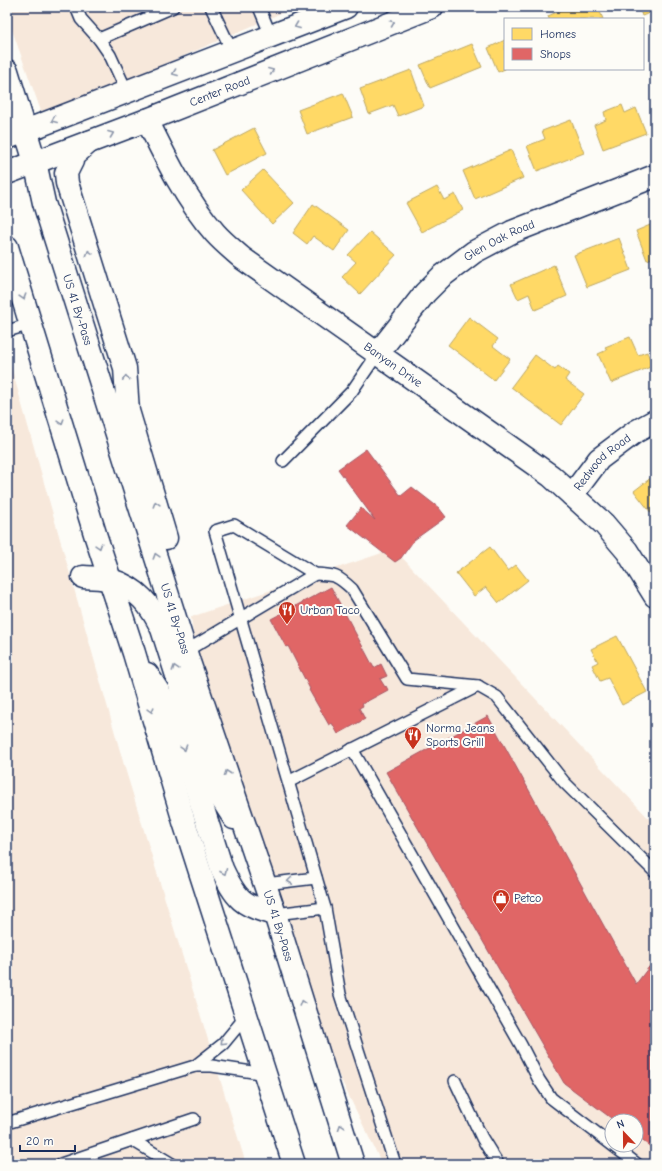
<svg xmlns="http://www.w3.org/2000/svg" width="662" height="1171" viewBox="0 0 662 1171" font-family="'Comic Neue',sans-serif">
<style>
.built{fill:#f7e8db;fill-rule:evenodd}
.homes{fill:#ffd966;stroke:#bba664}
.shops{fill:#e06666;stroke:#a55664}
.lines{fill:none;stroke-linecap:round;stroke-linejoin:round}
.lane-casing{stroke:#1b2f5e;stroke-width:14}
.street-casing{stroke:#1b2f5e;stroke-width:25}
.secondary-casing{stroke:#1b2f5e;stroke-width:25}
.primary-casing{stroke:#1b2f5e;stroke-width:25}
.lane{stroke:#fdfcf7;stroke-width:11}
.street{stroke:#fdfcf7;stroke-width:22}
.secondary{stroke:#fdfcf7;stroke-width:22}
.primary{stroke:#fdfcf7;stroke-width:22}
.oneway{stroke:#8c96aa}
.labels{text-anchor:middle;stroke-width:4;stroke-linejoin:round;paint-order:stroke}
.street-label{font-size:12px;fill:#1b2f5e;stroke:#fdfcf7}
.poi-label{font-size:12px;fill:#1b2f5e;stroke:#fdfcf7;text-anchor:start}
</style>
<rect width="100%" height="100%" fill="#fdfcf7"/>
<filter id="ink" filterUnits="userSpaceOnUse"><feTurbulence type="fractalNoise" baseFrequency=".025" numOctaves="2"/><feDisplacementMap in="SourceGraphic" scale="8" xChannelSelector="R" yChannelSelector="G"/><feConvolveMatrix kernelMatrix="1 2 1 2 8 2 1 2 1" color-interpolation-filters="sRGB"/></filter>
<g filter="url(#ink)">
<!-- built -->
<g class="built">
<path d="M7 7H295L131 79 42 114 7 16Z"/>
<path d="M7 352 124 765 246 1164H7Z"/>
<path d="M394 549 655 825V1164H382L328 1053 284 914 285 906 281 905 262 848 264 847 259 839 195 650 191 617ZM612 1121H636V1145H612Z"/>
</g>
<!-- homes -->
<g class="homes">
<path d="M568 7H598L603 19H549L548 16Z"/>
<path d="M639 7H654L655 11 642 16Z"/>
<path d="M505 40V69L498 72 488 48Z"/>
<path d="M472 44 482 67 430 88 420 65Z"/>
<path d="M411 70 424 106 398 116 393 105 369 114 360 89Z"/>
<path d="M343 93 353 117 307 134 298 110Z"/>
<path d="M622 105 625 113 636 108 646 133 603 149 594 125 606 120 604 112Z"/>
<path d="M571 120 584 153 537 171 527 146 545 139 542 131Z"/>
<path d="M254 128 267 153 225 175 212 150Z"/>
<path d="M511 150 523 178 475 199 463 171Z"/>
<path d="M263 170 294 203 272 224 241 190Z"/>
<path d="M437 187 444 200 455 194 463 210 422 232 406 203Z"/>
<path d="M313 204 349 230 334 251 313 236 307 244 293 233Z"/>
<path d="M655 223V257L647 260 636 231Z"/>
<path d="M370 232 396 255 360 294 342 277 356 262 348 255Z"/>
<path d="M619 238 631 270 587 287 574 255Z"/>
<path d="M554 265 567 296 535 310 529 294 518 299 511 284Z"/>
<path d="M469 317 498 339 493 346 510 359 494 380 448 345Z"/>
<path d="M630 337 638 355 647 352 653 366 611 383 598 354 607 350 605 347Z"/>
<path d="M535 355 555 370 558 366 569 374 565 380 584 394 561 425 511 387Z"/>
<path d="M652 477 655 480V518L634 491Z"/>
<path d="M490 547 508 571 516 565 528 580 499 603 486 587 474 596 456 573Z"/>
<path d="M617 636 647 692 622 705 608 678 600 681 592 665 598 662 591 649Z"/>
</g>
<!-- shops -->
<g class="shops">
<path d="M366 449 401 496 412 487 439 508 446 517 414 540 401 558 395 562 347 525 361 508 375 520 338 469Z"/>
<path d="M331 587 374 668 381 664 387 676 380 679 385 687 386 686 388 690 362 704 363 706 359 708 365 719 338 734 332 723 329 725 309 690 310 689 288 646 286 647 271 619Z"/>
<path d="M488 716 636 984 655 959V1150L636 1136V1121H615L564 1083 386 772Z"/>
</g>
<g class="lines">
<defs>
<g id="lane">
<path d="M76 7 81 19 99 39 110 55 127 92"/>
<path d="M211 7 232 51"/>
<path d="M259 7 271 36"/>
<path d="M99 39 173 7"/>
<path d="M7 331 31 324"/>
<path d="M283 461 352 391 378 353"/>
<path d="M186 651 315 574"/>
<path d="M352 749 521 1045 539 1080 551 1098 637 1164"/>
<path d="M288 782 478 686"/>
<path d="M265 884 316 878"/>
<path d="M275 914 325 908"/>
<path d="M195 1066 223 1044 247 1015"/>
<path d="M455 1081 482 1138 498 1164"/>
<path d="M7 1123 195 1066H212L266 1074"/>
<path d="M132 1140 172 1164"/>
<path d="M61 1164 194 1119"/>
<path d="M395 1164 340 994 325 908 215 531 234 525 315 574C335 575 337 575 352 589L407 679 478 686 497 697 564 782 655 872"/>
</g>
<g id="street">
<path id="s1" d="M147 120C166 159 186 200 215 233 223 242 233 250 242 258L551 476 604 524 627 551 655 596"/>
<path id="s2" d="M378 353 425 293 441 277 474 252 512 232 655 176"/>
<path id="s3" d="M572 495 599 459 635 432 655 421"/>
</g>
<g id="secondary">
<path d="M7 138 346 7"/>
<path id="s4" d="M7 173 147 120 432 7"/>
</g>
<g id="primary">
<path id="s5" d="M7 71 35 162 44 203 189 662 275 914 353 1164"/>
<path d="M89 142 72 157V161L66 173 67 183 125 368 128 411 166 538"/>
<path d="M7 247 96 537 134 653 185 825 294 1164"/>
<path d="M83 577C92 578 102 577 111 580 137 588 151 605 162 629L211 782 234 818"/>
<path d="M147 674 173 714 222 869C236 899 242 906 275 914"/>
</g>
</defs>
<!-- lane casing -->
<use href="#lane" class="lane-casing"/>
<!-- street casing -->
<use href="#street" class="street-casing"/>
<!-- secondary casing -->
<use href="#secondary" class="secondary-casing"/>
<!-- primary casing -->
<use href="#primary" class="primary-casing"/>
<!-- lane -->
<use href="#lane" class="lane"/>
<!-- street -->
<use href="#street" class="street"/>
<!-- secondary -->
<use href="#secondary" class="secondary"/>
<!-- primary -->
<use href="#primary" class="primary"/>
</g>
<!-- one-way arrows -->
<defs><path id="oneway-chevron" d="M-2-3.5L2.5 0L-2 3.5" fill="none" stroke-width="1.6" stroke-linecap="round" stroke-linejoin="round"/></defs>
<g class="oneway">
<use href="#oneway-chevron" transform="translate(392 23) rotate(-22)"/>
<use href="#oneway-chevron" transform="translate(297 26) rotate(159)"/>
<use href="#oneway-chevron" transform="translate(271 71) rotate(-22)"/>
<use href="#oneway-chevron" transform="translate(175 73) rotate(159)"/>
<use href="#oneway-chevron" transform="translate(54 120) rotate(158)"/>
<use href="#oneway-chevron" transform="translate(111 134) rotate(-21)"/>
<use href="#oneway-chevron" transform="translate(89 253) rotate(-107)"/>
<use href="#oneway-chevron" transform="translate(23 297) rotate(73)"/>
<use href="#oneway-chevron" transform="translate(126 378) rotate(-94)"/>
<use href="#oneway-chevron" transform="translate(61 422) rotate(73)"/>
<use href="#oneway-chevron" transform="translate(156 504) rotate(-107)"/>
<use href="#oneway-chevron" transform="translate(99 546) rotate(72)"/>
<use href="#oneway-chevron" transform="translate(156 556) rotate(-107)"/>
<use href="#oneway-chevron" transform="translate(175 668) rotate(-108)"/>
<use href="#oneway-chevron" transform="translate(151 710) rotate(73)"/>
<use href="#oneway-chevron" transform="translate(184 748) rotate(72)"/>
<use href="#oneway-chevron" transform="translate(227 773) rotate(-109)"/>
<use href="#oneway-chevron" transform="translate(224 872) rotate(68)"/>
<use href="#oneway-chevron" transform="translate(290 881) rotate(173)"/>
<use href="#oneway-chevron" transform="translate(302 1003) rotate(-107)"/>
<use href="#oneway-chevron" transform="translate(223 1042) rotate(135)"/>
<use href="#oneway-chevron" transform="translate(341 1127) rotate(-108)"/>
</g>
</g>
<!-- icons -->
<defs>
<symbol id="restaurant-pin" viewBox="-11 -11 22 30"><path d="M0 17L-7.5 6A9.5 9.5 0 1 1 7.5 6Z" fill="#c8321e" stroke="#fdfcf7"/><path d="M-5-6h1v4h1v-4h1v4h1v-4h1v5L-1.5 .5V6h-2V.5L-5-1ZM5-6V6H3V1.5H1.5Q1.5-4 5-6Z" fill="#fff"/></symbol>
<symbol id="shop-pin" viewBox="-11 -11 22 30"><path d="M0 17L-7.5 6A9.5 9.5 0 1 1 7.5 6Z" fill="#c8321e" stroke="#fdfcf7"/><path d="M-5-2.5h2.3a2.7 3.5 0 0 1 5.4 0H5L5.5 6h-11ZM-1.5-2.5h3a1.5 2.3 0 0 0-3 0Z" fill="#fff"/></symbol>
</defs>
<g fill-rule="evenodd">
<use href="#restaurant-pin" x="277" y="600" width="20" height="27"/>
<use href="#restaurant-pin" x="403" y="725" width="20" height="27"/>
<use href="#shop-pin" x="491" y="888" width="20" height="27"/>
</g>
<g class="labels">
<!-- street labels -->
<g class="street-label">
<text dy="4" stroke="none"><textPath href="#s4" startOffset="228">Center Road</textPath></text>
<text dy="4" stroke="none"><textPath href="#s2" startOffset="168">Glen Oak Road</textPath></text>
<text dy="4" stroke="none"><textPath href="#s5" startOffset="249">US 41 By-Pass</textPath></text>
<text dy="4" stroke="none"><textPath href="#s1" startOffset="354">Banyan Drive</textPath></text>
<text dy="4" stroke="none"><textPath href="#s3" startOffset="45">Redwood Road</textPath></text>
<text dy="4" stroke="none"><textPath href="#s5" startOffset="573">US 41 By-Pass</textPath></text>
<text dy="4" stroke="none"><textPath href="#s5" startOffset="897">US 41 By-Pass</textPath></text>
</g>
<!-- poi labels -->
<g class="poi-label">
<text x="300" y="614">Urban Taco</text>
<text x="426" y="732">Norma Jeans<tspan x="426" dy="14">Sports Grill</tspan></text>
<text x="514" y="902">Petco</text>
</g>
</g>
<!-- margin -->
<rect width="662" height="1171" fill="none" stroke="#fdfcf7" stroke-width="24"/>
<rect x="12" y="12" width="638" height="1147" fill="none" stroke="#1b2f5e" stroke-width="1.5" filter="url(#ink)"/>
<!-- legend -->
<rect x="504" y="18" width="140" height="52" fill="#fdfcf7" stroke="#a3aaba"/>
<rect x="512" y="28" width="20" height="12" fill="#ffd966" stroke="#a3aaba"/>
<text x="540" y="38" font-size="12" fill="#1b2f5e">Homes</text>
<rect x="512" y="48" width="20" height="12" fill="#e06666" stroke="#a3aaba"/>
<text x="540" y="58" font-size="12" fill="#1b2f5e">Shops</text>
<!-- north arrow -->
<g transform="translate(624 1133) rotate(338)"><circle r="19" fill="#fdfcf7" stroke="#a3aaba"/>
<path d="M0-3L7 15L0 10L-7 15Z" fill="#c8321e"/>
<text y="-6" font-size="11" font-weight="bold" text-anchor="middle" fill="#1b2f5e">N</text>
</g>
<!-- scale -->
<path d="M20 1145v6h55v-6" fill="none" stroke="#1b2f5e" stroke-width="2"/>
<text x="26" y="1145" font-size="12" fill="#1b2f5e" stroke="#fdfcf7" stroke-width="3" paint-order="stroke">20 m</text>
</svg>
